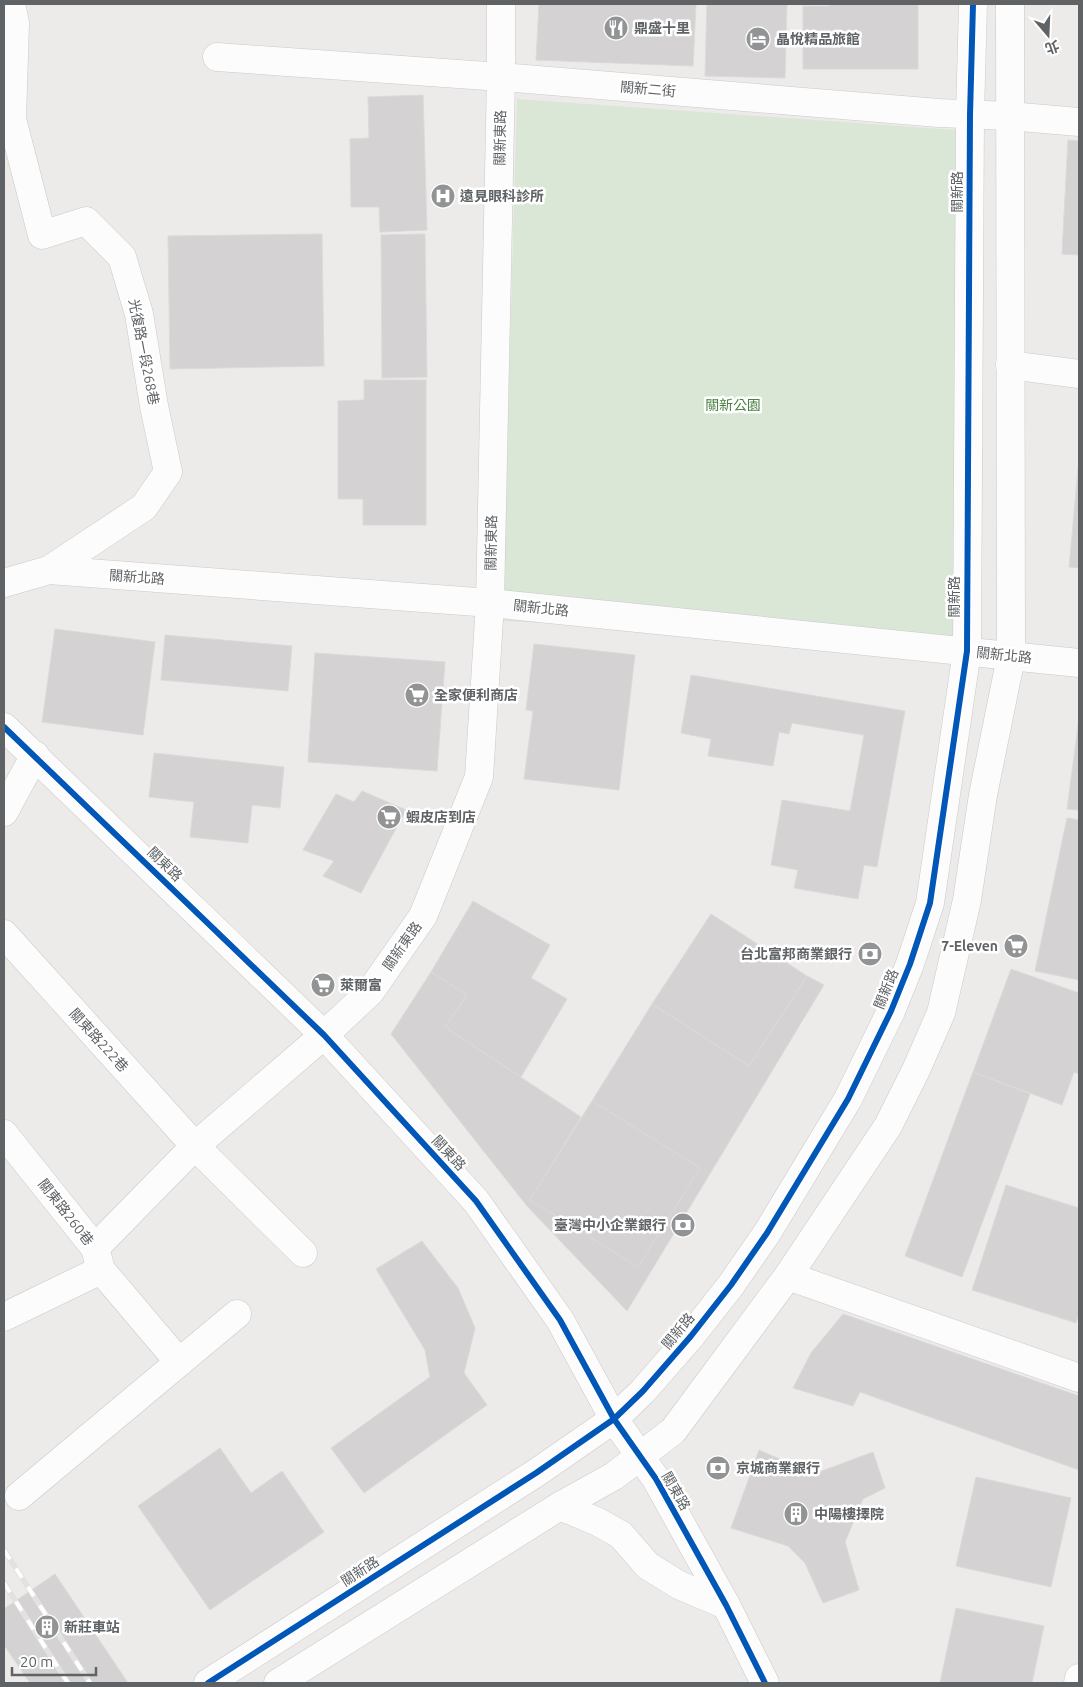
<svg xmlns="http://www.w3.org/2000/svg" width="1083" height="1687" viewBox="0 0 1083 1687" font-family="Ubuntu,'Noto Sans TC',sans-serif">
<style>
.green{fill:#dae7d6}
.building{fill:#d4d2d2;stroke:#dcdad8}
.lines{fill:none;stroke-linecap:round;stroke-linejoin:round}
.minor-casing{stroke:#cac9c9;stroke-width:29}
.minor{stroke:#fcfcfc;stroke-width:28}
.rail-casing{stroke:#e3e2e2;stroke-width:5.5}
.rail{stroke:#fff;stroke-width:4;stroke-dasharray:11;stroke-linecap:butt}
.cycleway-casing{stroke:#fff;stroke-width:9}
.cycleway{stroke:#0057b8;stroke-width:6}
.labels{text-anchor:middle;stroke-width:5;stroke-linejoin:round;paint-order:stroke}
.poi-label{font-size:14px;font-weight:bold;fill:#5f6366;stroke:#fff;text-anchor:start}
.street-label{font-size:14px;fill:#5f6366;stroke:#fff}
.park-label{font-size:14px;fill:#488241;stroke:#fff}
</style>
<rect width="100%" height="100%" fill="#edebe9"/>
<!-- green -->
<path class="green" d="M517 99 957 130 958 640 502 621Z"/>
<!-- building -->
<g class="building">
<path d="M539 4H696L693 66 536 60Z"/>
<path d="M707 4H787L785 78 705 76Z"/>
<path d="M829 4H918V69H803V6H829Z"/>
<path d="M423 95 427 230 380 232 379 207H351L350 139 369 138 368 97Z"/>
<path d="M1068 140 1079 141V255L1062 254Z"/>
<path d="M322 234 324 366 170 369 168 236Z"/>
<path d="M425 234 427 377 382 378 381 235Z"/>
<path d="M364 380H426V525H363V499H338V401L364 400Z"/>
<path d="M1079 459V568L1069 567Z"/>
<path d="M55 629 155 642 143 735 42 722Z"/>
<path d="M165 635 292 646 288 691 161 680Z"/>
<path d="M534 644 635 655 619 790 524 779 533 711 526 710Z"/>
<path d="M315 653 445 662 437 771 308 762Z"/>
<path d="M691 675 905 711 877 867 864 865 858 899 794 888 798 870 771 865 782 800 850 811 864 735 792 723 789 734 779 732 773 766 708 756 711 739 681 733Z"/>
<path d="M1079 718V810L1067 809Z"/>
<path d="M154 753 284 767 280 808 252 805 248 843 190 837 194 802 149 797Z"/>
<path d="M362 791 406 810 361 893 323 876 334 861 303 850 336 794 354 802Z"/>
<path d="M1067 818 1079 820V980L1035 971Z"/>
<path d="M473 901 550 945 531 978 567 999 521 1077 445 1027 467 995 431 972Z"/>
<path d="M711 914 807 976 749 1066 652 1004Z"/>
<path d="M1011 969 1079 993V1074L1074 1072 1062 1105 973 1072Z"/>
<path d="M431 972 467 995 445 1027 581 1117 530 1200 638 1267 700 1168 592 1101 652 1004 749 1066 807 976 824 985 627 1311 527 1206 391 1034Z"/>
<path d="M973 1072 1030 1094 962 1277 905 1256Z"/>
<path d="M592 1101 700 1168 638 1267 530 1200Z"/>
<path d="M1006 1185 1079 1208V1313L1076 1323 972 1290Z"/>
<path d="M422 1241 458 1288 475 1328 464 1373 487 1405 364 1493 331 1448 430 1377 425 1350 376 1269Z"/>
<path d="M843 1314 1079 1396V1470L860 1392 853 1406 793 1388 811 1353Z"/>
<path d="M220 1448 251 1493 282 1471 324 1532 210 1610 138 1506Z"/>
<path d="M759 1450 814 1474 873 1452 885 1488 863 1499 845 1542 859 1590 823 1603 805 1563 788 1546 731 1528Z"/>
<path d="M976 1477 1071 1498 1051 1587 956 1566Z"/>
<path d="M55 1574 128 1683H30L4 1645V1609Z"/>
<path d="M956 1608 1044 1626 1032 1683H940Z"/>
</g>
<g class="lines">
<defs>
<g id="minor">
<path d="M11 4 15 23 12 119 42 235 86 221 122 257 139 314 154 406 168 472 144 507 49 570"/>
<path d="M217 57 501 77 939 113 1009 116 1079 122"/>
<path d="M1010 365 1079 374"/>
<path d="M4 583 49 570 490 603 1079 663"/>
<path d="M4 727 324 1035 476 1201 560 1320 614 1419 656 1479 726 1605 765 1683"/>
<path d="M4 812 35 755"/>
<path d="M4 934 195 1146 303 1253"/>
<path d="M4 1134 95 1248 101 1270 179 1362"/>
<path d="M95 1248 195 1146 324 1035 370 992 423 916 479 777 490 603 501 77V4"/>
<path d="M788 1276 1079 1378"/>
<path d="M4 1317 101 1270"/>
<path d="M19 1496 237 1314"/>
<path d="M560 1506 598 1522 621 1535 648 1566 679 1585 726 1605"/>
<path d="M208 1683 536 1473 614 1419 643 1391 691 1336 731 1285 767 1233 848 1099 891 1011 910 964 930 903 967 651 970 115 973 4"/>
<path d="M278 1683 560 1506 614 1476 673 1431 788 1276 888 1126 916 1070 941 1013 967 900 983 795 1011 657 1010 4"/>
<path d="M1078 1683 1079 1678"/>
</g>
</defs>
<!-- minor casing -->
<use href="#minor" class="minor-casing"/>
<!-- minor -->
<use href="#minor" class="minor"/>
<defs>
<g id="rail">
<path d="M4 1550 90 1683"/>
<path d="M4 1583 68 1683"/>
</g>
</defs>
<!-- rail casing -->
<use href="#rail" class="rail-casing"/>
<!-- rail -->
<use href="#rail" class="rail"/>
<defs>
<g id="cycleway">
<path d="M4 727 324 1035 476 1201 560 1320 614 1419 656 1479 726 1605 765 1683"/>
<path d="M208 1683 536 1473 614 1419 643 1391 691 1336 731 1285 767 1233 848 1099 891 1011 910 964 930 903 967 651 970 115 973 4"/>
</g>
</defs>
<!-- cycleway casing -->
<use href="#cycleway" class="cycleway-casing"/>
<!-- cycleway -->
<use href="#cycleway" class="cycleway"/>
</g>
<!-- icons -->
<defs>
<symbol id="restaurant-disc" viewBox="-11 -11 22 22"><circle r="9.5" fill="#919394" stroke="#fff"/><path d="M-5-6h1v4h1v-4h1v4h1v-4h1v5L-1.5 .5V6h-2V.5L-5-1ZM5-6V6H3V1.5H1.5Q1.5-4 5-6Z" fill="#fff"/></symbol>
<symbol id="hotel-disc" viewBox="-11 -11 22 22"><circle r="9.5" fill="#919394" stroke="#fff"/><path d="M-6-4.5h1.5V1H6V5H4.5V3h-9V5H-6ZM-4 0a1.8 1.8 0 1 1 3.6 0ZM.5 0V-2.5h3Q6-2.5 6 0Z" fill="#fff"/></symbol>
<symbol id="hospital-disc" viewBox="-11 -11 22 22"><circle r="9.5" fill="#919394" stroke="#fff"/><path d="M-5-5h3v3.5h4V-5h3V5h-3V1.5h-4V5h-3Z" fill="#fff"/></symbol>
<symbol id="supermarket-disc" viewBox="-11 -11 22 22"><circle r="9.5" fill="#919394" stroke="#fff"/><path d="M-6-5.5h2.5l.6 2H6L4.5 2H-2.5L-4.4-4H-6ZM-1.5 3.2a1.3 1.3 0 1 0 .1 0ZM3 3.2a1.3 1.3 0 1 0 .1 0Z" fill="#fff"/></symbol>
<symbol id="bank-disc" viewBox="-11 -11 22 22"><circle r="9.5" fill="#919394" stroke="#fff"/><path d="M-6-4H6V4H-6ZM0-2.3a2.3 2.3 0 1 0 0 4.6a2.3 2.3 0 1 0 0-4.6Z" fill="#fff"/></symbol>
<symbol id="building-disc" viewBox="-11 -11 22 22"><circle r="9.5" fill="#919394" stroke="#fff"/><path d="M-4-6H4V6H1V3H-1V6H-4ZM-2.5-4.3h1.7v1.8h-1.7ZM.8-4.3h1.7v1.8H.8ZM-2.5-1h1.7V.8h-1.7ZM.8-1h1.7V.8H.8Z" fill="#fff"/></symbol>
</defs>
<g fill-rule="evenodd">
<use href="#restaurant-disc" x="602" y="14" width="28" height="28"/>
<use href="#hotel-disc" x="744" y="25" width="28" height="28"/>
<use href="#hospital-disc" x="429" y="182" width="28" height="28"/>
<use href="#supermarket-disc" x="403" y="681" width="28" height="28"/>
<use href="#supermarket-disc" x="375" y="803" width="28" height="28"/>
<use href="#supermarket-disc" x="1002" y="932" width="28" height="28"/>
<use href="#bank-disc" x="856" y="940" width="28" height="28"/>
<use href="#supermarket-disc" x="309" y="971" width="28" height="28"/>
<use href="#bank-disc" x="669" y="1211" width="28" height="28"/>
<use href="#bank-disc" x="704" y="1454" width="28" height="28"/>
<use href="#building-disc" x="782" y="1500" width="28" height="28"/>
<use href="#building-disc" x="33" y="1613" width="28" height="28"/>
</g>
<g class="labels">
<!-- poi labels -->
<g class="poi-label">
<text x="634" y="33">鼎盛十里</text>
<text x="776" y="44">晶悅精品旅館</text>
<text x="460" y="201">遠見眼科診所</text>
<text x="434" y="700">全家便利商店</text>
<text x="406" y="822">蝦皮店到店</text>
<text x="998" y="951" text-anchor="end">7-Eleven</text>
<text x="852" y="959" text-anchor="end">台北富邦商業銀行</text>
<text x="340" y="990">萊爾富</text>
<text x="666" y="1230" text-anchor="end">臺灣中小企業銀行</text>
<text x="736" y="1473">京城商業銀行</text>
<text x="814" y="1519">中陽樓擇院</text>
<text x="64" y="1632">新莊車站</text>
</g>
<!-- street labels -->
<g class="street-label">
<text transform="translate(648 89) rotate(5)" y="5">關新二街</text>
<text transform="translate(500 138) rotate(-89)" y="5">關新東路</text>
<text transform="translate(957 192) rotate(-90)" y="5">關新路</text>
<text transform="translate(144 352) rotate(79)" y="5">光復路一段268巷</text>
<text transform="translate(491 543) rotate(-89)" y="5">關新東路</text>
<text transform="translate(137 577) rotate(4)" y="5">關新北路</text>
<text transform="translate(954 597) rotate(-90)" y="5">關新路</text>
<text transform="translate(541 608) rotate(6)" y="5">關新北路</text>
<text transform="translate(1004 655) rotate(6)" y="5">關新北路</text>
<text transform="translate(165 864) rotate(44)" y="5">關東路</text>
<text transform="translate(402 946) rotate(-55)" y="5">關新東路</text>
<text transform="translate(886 989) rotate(-68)" y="5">關新路</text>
<text transform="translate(99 1040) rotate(48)" y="5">關東路222巷</text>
<text transform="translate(449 1153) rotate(47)" y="5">關東路</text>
<text transform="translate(66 1212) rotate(52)" y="5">關東路260巷</text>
<text transform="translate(678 1331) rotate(-50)" y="5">關新路</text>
<text transform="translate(676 1491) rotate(60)" y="5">關東路</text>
<text transform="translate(360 1571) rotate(-33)" y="5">關新路</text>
</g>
<!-- park labels -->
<g class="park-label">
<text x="733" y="410">關新公園</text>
</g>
</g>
<!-- border -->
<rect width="1083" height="1687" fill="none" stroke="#5f6366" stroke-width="10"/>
<!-- north arrow -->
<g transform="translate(1048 35) rotate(161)" stroke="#ffffff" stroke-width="4" paint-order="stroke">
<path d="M0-4L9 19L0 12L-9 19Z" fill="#5f6366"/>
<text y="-8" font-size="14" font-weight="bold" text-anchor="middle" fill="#5f6366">北</text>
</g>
<!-- scale -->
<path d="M12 1667v8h84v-8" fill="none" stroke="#5f6366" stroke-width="2.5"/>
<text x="20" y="1667" font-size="15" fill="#5f6366" stroke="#ffffff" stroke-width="4" paint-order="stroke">20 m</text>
</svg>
